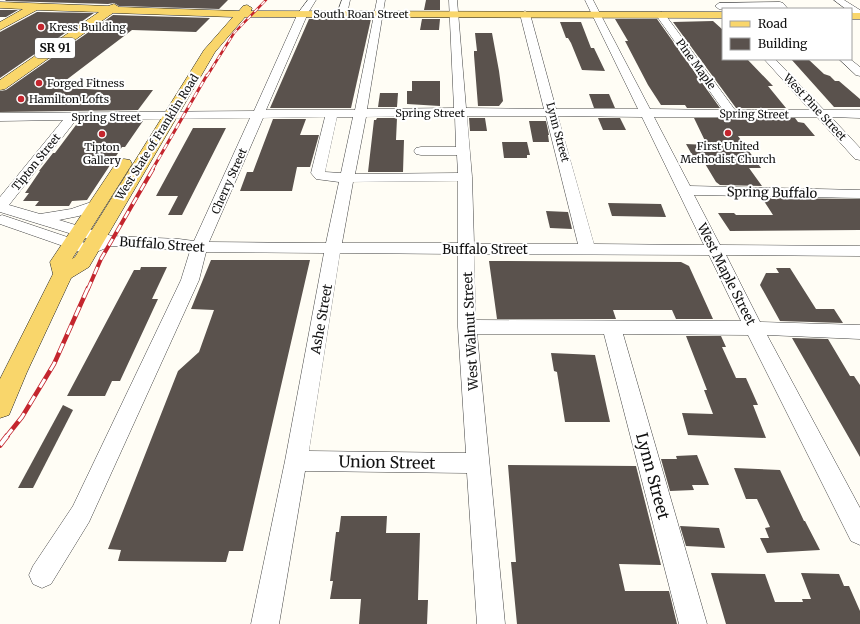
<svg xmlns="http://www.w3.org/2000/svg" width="860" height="624" viewBox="0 0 860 624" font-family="Merriweather,serif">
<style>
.building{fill:#5a524d}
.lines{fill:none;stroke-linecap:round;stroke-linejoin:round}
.minor-casing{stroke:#444;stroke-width:1}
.major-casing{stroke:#222;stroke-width:1}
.minor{fill:#fff;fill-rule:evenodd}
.major{fill:#f9d66b;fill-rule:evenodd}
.rail-far4-casing{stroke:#c4262e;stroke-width:2.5}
.rail-far3-casing{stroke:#c4262e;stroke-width:3}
.rail-far2-casing{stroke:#c4262e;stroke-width:4}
.rail-far1-casing{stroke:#c4262e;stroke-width:4.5}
.rail-casing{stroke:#c4262e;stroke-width:5.5}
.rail-far4{stroke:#fff;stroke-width:1.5;stroke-dasharray:5;stroke-linecap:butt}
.rail-far3{stroke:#fff;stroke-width:2;stroke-dasharray:6;stroke-linecap:butt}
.rail-far2{stroke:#fff;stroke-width:2.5;stroke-dasharray:8;stroke-linecap:butt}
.rail-far1{stroke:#fff;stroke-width:3;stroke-dasharray:10;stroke-linecap:butt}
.rail{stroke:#fff;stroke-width:4;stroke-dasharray:12;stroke-linecap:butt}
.poi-dot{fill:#c4262e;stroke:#fff;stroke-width:1.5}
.labels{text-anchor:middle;stroke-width:4;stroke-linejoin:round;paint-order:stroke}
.far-street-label{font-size:11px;fill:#111;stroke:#fff}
.far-poi-label{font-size:11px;fill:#111;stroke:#fff;text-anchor:start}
.shield{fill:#fff;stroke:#585858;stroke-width:1}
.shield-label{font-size:12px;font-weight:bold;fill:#111}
.street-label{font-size:13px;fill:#111;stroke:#fff}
.near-street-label{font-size:16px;fill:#111;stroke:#fff}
</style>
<rect width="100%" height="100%" fill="#fffdf5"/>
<!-- building -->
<g class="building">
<path d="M6 0H228L219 9 119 6 114 3 108 4 5 1Z"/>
<path d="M426 0H440V10H424Z"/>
<path d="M0 10H18L6 17H0Z"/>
<path d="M37 12 94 13 0 78V32Z"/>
<path d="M113 15 210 18 196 32 132 30 57 87 101 90H153L138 110 0 112V91L6 90Z"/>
<path d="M309 19H371L351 108H270Z"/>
<path d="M422 19H440L439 30H420Z"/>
<path d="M615 19H657L720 108H687L685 105H661L648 85 625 41H628Z"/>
<path d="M713 21 723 30V59H747L773 86H768L786 108H736L673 22Z"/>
<path d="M560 22H581L591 48H594L605 71 582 70 571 43 568 38H566Z"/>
<path d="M475 33H492L499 71 503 101 499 106H478L474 55V51H477Z"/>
<path d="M791 59H808L824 74 830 76 835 81H839L860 99V107H834Z"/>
<path d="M412 81H440V106L407 104V91H412Z"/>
<path d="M380 93H398L397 107H378Z"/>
<path d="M589 94H609L615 108H594Z"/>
<path d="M377 118H397L396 140H404L403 172H368L374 120H376Z"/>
<path d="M469 118H485L487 131H470Z"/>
<path d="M598 118H620L626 130H603Z"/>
<path d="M694 118H795L798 122 804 123 815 136H738L761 168H749L762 186 720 185 716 182 704 162H696L686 144 707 145Z"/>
<path d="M273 119H306L300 135H319L310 167H297L292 191H240L247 172H253Z"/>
<path d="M79 121H143L125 147H122L87 200 72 201 69 206H35L39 201H23L29 193H25L40 171H39L53 153H55Z"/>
<path d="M529 121H546L549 135H548L549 142H533Z"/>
<path d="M193 128H226L182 215H168L178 196H156Z"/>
<path d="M502 142H527L530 155H527V158H504Z"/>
<path d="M762 198 860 199V230L730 231 718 213H734L736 215H773Z"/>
<path d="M608 203 661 204 666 217 612 216Z"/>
<path d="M546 211 568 212 572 229 550 228Z"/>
<path d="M211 260H310L243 551H229L226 562 118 561 121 550 108 549 178 371 199 352 214 310 191 309Z"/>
<path d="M489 261 681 262 689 266 713 319H676L672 310H613L616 319H497Z"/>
<path d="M141 267H167L152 299H158L120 381H112L105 396H67L134 270H140Z"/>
<path d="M776 268H790L816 309H834L843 323 780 321 760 285 766 273H779Z"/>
<path d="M686 336H721L726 347H722L736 378H746L758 405H753L766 438 688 435 682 413 713 414 704 390H707Z"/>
<path d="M792 338 828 339 850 376H854L860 385V457Z"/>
<path d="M551 353 595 355 610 422H565L557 372 554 371Z"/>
<path d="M63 405 73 410 33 488H18Z"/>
<path d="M697 455 709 485H692L694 490 670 491 661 459H677L676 456Z"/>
<path d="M508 465 636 466 661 565 619 564 625 591H669L677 624H517L511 562H516Z"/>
<path d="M734 468 780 470 804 521H805L820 550 767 553 760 538H769L765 528 770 527 757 499H746Z"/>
<path d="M341 516H387L386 533H420L418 600H428L427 624H359L361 599H330L333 581H330L336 532H339Z"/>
<path d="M680 526 719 528 725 548 686 546Z"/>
<path d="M711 573 765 574 775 602H803L802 599H811L801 573 839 574 844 586H849L860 611V624H726Z"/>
</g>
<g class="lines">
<defs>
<g id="minor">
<path d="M308 0H316L308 13 266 110H355L377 0H385L367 109 454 108 449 0H457L466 108 544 109 520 14 525 11 530 14 556 109H638L585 0H593L650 109 723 110 656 15 661 12 664 13 735 110H810L764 59H775L824 110H860V118L831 117 860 148V160L855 159 817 117H654L690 186 860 190V198L694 195 720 245 860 246V256L726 255 760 322 860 325V339L767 335 860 508V545L851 541 748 335 623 334 707 624H679L604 334H477L505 624H477L467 473 305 471 279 624H251L285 461 324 253 206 252 199 280 89 522 51 584 42 588 33 584 29 575 33 566 73 506 181 280 190 251 111 246 89 255 0 224V216L2 215 88 244 95 241 0 212V197L63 120 0 121V113L254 111 298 13ZM455 116 456 147H421L416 148 414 151 416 154 421 155H457L458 173 355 174 366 117ZM467 116H546L578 244H474L472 177ZM558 116 642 117 704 245 594 244ZM325 117 311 173 316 179 339 182 326 243 209 242 263 118ZM337 117H353L341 173 325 172ZM250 118 194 241 179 239 112 236 59 220 79 216 102 207 104 204 102 201 97 200 71 209 40 214 9 205 76 120ZM458 181V243H342L353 182ZM340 253 458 254V327L466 453 309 451ZM474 254 709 255 741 321 476 320Z"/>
<path d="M342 0H350L347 14 342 17 337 14Z"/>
<path d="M834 0H844L860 10V17L851 12V9H846Z"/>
<path d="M780 2 783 3 788 9 778 8 719 9 715 6 719 3Z"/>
<path d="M839 59H850L860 67V76L856 75Z"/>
</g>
<g id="major">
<path d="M0 2 108 6 114 4 119 7 239 11 243 6 247 5 252 8 251 11 723 12V18L245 17 215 52 89 267 71 278 27 372 9 415 0 418V379L53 274 50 262 118 160 124 159 130 160 132 164 72 259 75 257 204 50 233 17 113 13 5 89 0 90V80L99 12 37 10 0 30V22L23 9 0 8Z"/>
<rect x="851" y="13" width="9" height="6"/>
</g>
</defs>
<!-- minor casing -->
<use href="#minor" class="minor-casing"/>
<!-- major casing -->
<use href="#major" class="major-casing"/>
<!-- minor -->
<use href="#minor" class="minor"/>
<!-- major -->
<use href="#major" class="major"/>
<defs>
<path id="rail-far4" d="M207 76 234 33 266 0"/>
<path id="rail-far3" d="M152 170 207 75"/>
<path id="rail-far2" d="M88 289 101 259 153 169"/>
<path id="rail-far1" d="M6 437 22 417 54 364 88 288"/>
<path id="rail" d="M0 445 7 436"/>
</defs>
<!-- rail-far4 casing -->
<use href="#rail-far4" class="rail-far4-casing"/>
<!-- rail-far3 casing -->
<use href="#rail-far3" class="rail-far3-casing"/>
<!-- rail-far2 casing -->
<use href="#rail-far2" class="rail-far2-casing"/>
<!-- rail-far1 casing -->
<use href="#rail-far1" class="rail-far1-casing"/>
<!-- rail casing -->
<use href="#rail" class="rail-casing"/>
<!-- rail-far4 -->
<use href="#rail-far4" class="rail-far4"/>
<!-- rail-far3 -->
<use href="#rail-far3" class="rail-far3"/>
<!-- rail-far2 -->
<use href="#rail-far2" class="rail-far2"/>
<!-- rail-far1 -->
<use href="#rail-far1" class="rail-far1"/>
<!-- rail -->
<use href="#rail" class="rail"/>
</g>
<!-- markers -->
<g class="poi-dot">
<circle cx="41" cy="27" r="4"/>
<circle cx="39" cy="83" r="4"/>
<circle cx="21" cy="99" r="4"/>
<circle cx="728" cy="133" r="4"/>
<circle cx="102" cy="134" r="4"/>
</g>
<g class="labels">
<!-- far-street labels -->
<g class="far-street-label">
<text x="361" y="18">South Roan Street</text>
<text transform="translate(696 64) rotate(54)" y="4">Pine Maple</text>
<text transform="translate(815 107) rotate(47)" y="4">West Pine Street</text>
<text x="430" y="117">Spring Street</text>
<text transform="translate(754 114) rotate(1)" y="4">Spring Street</text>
<text x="106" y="121">Spring Street</text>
<text transform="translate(558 132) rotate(75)" y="4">Lynn Street</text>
<text transform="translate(157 137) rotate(-58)" y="4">West State of Franklin Road</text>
<text transform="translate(36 162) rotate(-51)" y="4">Tipton Street</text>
<text transform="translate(229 181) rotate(-66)" y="4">Cherry Street</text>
</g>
<!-- far-poi labels -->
<g class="far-poi-label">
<text x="49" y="31">Kress Building</text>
<text x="47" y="87">Forged Fitness</text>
<text x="29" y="103">Hamilton Lofts</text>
<text x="728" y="150" text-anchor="middle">First United<tspan x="728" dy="13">Methodist Church</tspan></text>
<text x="102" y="151" text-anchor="middle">Tipton<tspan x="102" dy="13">Gallery</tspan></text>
</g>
<!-- shield labels -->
<rect class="shield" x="35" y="38" width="40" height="20" rx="3"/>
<g class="shield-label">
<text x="55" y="52">SR 91</text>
</g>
<!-- street labels -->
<g class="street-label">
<text transform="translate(772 192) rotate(1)" y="5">Spring Buffalo</text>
<text transform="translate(162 244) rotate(4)" y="5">Buffalo Street</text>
<text x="485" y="254">Buffalo Street</text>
<text transform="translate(727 274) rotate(63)" y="5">West Maple Street</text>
<text transform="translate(321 319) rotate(-80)" y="5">Ashe Street</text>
<text transform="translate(470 331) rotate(-93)" y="5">West Walnut Street</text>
</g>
<!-- near-street labels -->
<g class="near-street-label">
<text transform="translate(387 462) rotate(1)" y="6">Union Street</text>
<text transform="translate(653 476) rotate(75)" y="6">Lynn Street</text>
</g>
</g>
<!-- legend -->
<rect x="722" y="8" width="130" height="52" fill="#ffffff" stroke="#a0a0a0"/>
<rect x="730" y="21" width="20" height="6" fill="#f9d66b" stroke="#a0a0a0"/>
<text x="758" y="28" font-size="12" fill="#111111">Road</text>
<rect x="730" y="38" width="20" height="12" fill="#5a524d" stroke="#a0a0a0"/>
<text x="758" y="48" font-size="12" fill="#111111">Building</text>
</svg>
